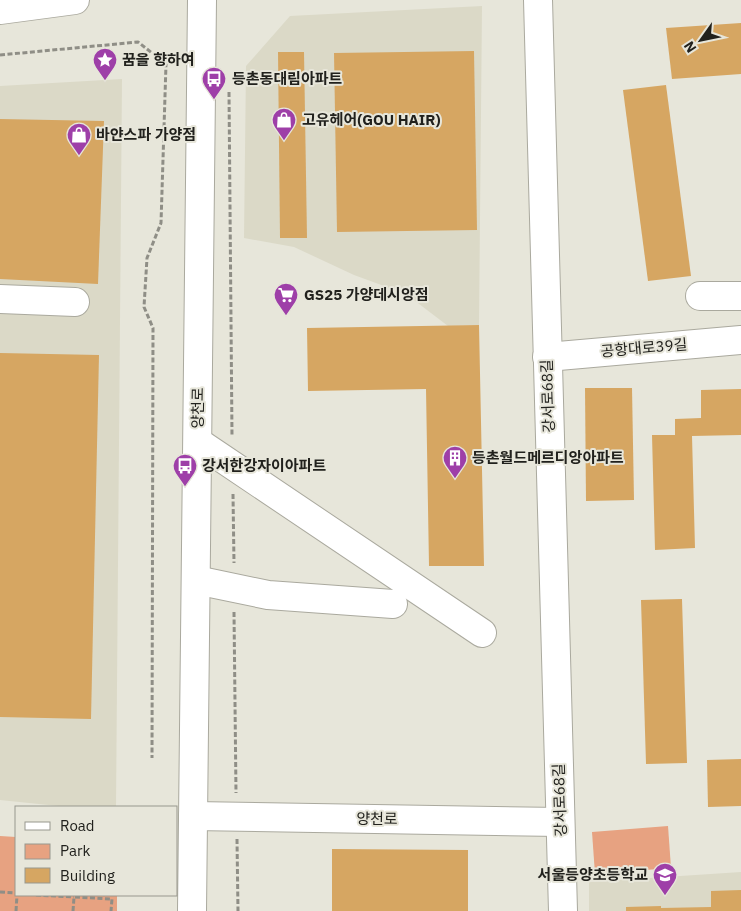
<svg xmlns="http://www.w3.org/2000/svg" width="741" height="911" viewBox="0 0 741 911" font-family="'IBM Plex Sans','Noto Sans KR',sans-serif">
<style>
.built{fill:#dbd9c7}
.green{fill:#e7a281}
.building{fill:#d6a662}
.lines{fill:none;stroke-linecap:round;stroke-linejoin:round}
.minor-casing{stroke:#aaa99e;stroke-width:30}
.major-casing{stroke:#aaa99e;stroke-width:30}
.path{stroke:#8f8e86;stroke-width:3;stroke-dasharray:5 2.5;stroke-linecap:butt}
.minor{stroke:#fff;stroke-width:28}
.major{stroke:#fff;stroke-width:28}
.labels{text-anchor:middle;stroke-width:4;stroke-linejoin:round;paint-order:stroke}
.poi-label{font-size:15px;font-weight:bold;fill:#21211d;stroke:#e7e6da;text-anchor:start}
.street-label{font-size:15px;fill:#21211d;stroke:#e7e6da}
</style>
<rect width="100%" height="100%" fill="#e7e6da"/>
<!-- built -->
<g class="built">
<path d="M482 6 479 325 448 326 406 294 354 275 294 247 244 238 246 66 290 16Z"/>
<path d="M122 79 116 807H68L0 800V86Z"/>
<path d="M741 872V911H589V882Z"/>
</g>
<!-- green -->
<g class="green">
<path d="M668 826 671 868 595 874 592 832Z"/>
<path d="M0 836 16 837V895H117V911H0Z"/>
</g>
<!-- building -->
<g class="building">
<path d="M741 23V74L672 79 666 28Z"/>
<path d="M474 51 477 230 337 232 334 53Z"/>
<path d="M278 52H304L307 238H280Z"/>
<path d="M666 85 691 276 648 281 623 90Z"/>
<path d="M0 119 104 121 98 284 0 279Z"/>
<path d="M479 325 484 566H429L426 389 308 391 307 328Z"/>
<path d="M0 353 99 355 91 719 0 717Z"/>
<path d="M585 388H632L634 500 586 501Z"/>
<path d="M741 389V435L692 436 695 548 655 550 652 435H675V419L701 418V390Z"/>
<path d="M682 599 687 763 646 764 641 600Z"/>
<path d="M741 759V806L708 807 707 760Z"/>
<path d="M332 849 468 850V911H332Z"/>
<path d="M741 890V911H626V907L661 906V908L711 907V891Z"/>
</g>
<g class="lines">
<defs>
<g id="minor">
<path d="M538 0 563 911"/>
<path d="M0 10 75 0"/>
<path d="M700 296H741"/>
<path d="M0 299 75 302"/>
<path d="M547 357 741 340"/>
<path d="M198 442 482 633"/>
<path d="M196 580 268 595 393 604"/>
<path d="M193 816 560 822"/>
</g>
<path id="major" d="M192 911 202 0"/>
</defs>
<!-- minor casing -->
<use href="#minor" class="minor-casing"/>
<!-- major casing -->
<use href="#major" class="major-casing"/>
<!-- path -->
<g class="path">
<path d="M0 55 138 42 166 64 161 223 147 258 144 307 153 328 152 758"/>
<path d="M229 92 232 435"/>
<path d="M233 494 234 563"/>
<path d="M234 612 236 793"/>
<path d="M237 839 238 911"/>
<path d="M0 892 16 893"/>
<path d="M36 895 74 897"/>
<path d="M16 911 17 895"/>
<path d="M73 911 74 897 112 899 111 911"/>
</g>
<!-- minor -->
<use href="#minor" class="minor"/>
<!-- major -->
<use href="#major" class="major"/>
</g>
<!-- icons -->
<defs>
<symbol id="sight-pin" viewBox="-11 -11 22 30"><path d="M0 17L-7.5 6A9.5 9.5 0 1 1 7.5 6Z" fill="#9e3fa8" stroke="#e7e6da"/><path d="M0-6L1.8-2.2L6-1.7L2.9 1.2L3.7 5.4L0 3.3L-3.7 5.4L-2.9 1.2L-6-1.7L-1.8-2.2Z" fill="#fff"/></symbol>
<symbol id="bus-pin" viewBox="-11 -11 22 30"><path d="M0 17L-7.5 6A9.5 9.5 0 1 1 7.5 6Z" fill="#9e3fa8" stroke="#e7e6da"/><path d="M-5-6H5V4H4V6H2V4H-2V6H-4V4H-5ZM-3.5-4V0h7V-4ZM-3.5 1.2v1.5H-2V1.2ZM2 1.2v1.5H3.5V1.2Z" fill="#fff"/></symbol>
<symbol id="shop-pin" viewBox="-11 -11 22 30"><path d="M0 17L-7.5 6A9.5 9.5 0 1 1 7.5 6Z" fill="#9e3fa8" stroke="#e7e6da"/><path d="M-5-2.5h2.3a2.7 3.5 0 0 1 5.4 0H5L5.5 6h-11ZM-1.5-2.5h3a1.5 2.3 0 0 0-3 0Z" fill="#fff"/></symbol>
<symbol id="supermarket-pin" viewBox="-11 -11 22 30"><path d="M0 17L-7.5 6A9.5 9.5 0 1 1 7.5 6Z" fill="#9e3fa8" stroke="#e7e6da"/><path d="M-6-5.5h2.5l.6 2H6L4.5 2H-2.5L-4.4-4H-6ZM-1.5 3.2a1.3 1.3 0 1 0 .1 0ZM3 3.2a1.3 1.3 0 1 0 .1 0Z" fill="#fff"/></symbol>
<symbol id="building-pin" viewBox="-11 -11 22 30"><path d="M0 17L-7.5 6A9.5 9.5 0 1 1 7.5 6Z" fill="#9e3fa8" stroke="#e7e6da"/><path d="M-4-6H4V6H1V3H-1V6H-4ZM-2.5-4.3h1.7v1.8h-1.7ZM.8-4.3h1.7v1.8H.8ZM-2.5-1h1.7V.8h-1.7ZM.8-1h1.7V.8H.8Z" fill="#fff"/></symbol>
<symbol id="school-pin" viewBox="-11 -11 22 30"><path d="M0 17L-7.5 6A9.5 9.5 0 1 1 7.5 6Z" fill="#9e3fa8" stroke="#e7e6da"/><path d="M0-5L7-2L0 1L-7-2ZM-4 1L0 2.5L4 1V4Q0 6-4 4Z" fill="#fff"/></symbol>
</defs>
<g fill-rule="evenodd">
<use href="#sight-pin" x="91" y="46" width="28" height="38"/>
<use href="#bus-pin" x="200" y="65" width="28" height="38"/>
<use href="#shop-pin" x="270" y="106" width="28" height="38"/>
<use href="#shop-pin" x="65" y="121" width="28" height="38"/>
<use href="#supermarket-pin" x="272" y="281" width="28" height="38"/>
<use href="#building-pin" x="441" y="444" width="28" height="38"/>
<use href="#bus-pin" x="171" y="452" width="28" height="38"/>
<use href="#school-pin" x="651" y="861" width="28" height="38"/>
</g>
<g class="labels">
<!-- poi labels -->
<g class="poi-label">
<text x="122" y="65">꿈을 향하여</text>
<text x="232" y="84">등촌동대림아파트</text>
<text x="302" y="125">고유헤어(GOU HAIR)</text>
<text x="96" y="140">바얀스파 가양점</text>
<text x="304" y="300">GS25 가양데시앙점</text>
<text x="472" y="463">등촌월드메르디앙아파트</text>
<text x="202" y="471">강서한강자이아파트</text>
<text x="648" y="880" text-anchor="end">서울등양초등학교</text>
</g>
<!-- street labels -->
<g class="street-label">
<text transform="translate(644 348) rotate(-5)" y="5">공항대로39길</text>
<text transform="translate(548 396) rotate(-92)" y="5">강서로68길</text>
<text transform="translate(198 408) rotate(-89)" y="5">양천로</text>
<text transform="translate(560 800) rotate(-92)" y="5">강서로68길</text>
<text transform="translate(377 819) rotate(1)" y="5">양천로</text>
</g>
</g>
<!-- legend -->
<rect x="15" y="806" width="162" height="90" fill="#e7e6da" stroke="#98978e"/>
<rect x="25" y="822" width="25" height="8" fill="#ffffff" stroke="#98978e"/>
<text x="60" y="831" font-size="15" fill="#21211d">Road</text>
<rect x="25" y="844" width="25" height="15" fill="#e7a281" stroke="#98978e"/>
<text x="60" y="856" font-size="15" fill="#21211d">Park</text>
<rect x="25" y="868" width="25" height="15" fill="#d6a662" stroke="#98978e"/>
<text x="60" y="881" font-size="15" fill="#21211d">Building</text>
<!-- north arrow -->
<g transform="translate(701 40) rotate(237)" stroke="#e7e6da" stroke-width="4" paint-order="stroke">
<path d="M0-4L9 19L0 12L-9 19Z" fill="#21211d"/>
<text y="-8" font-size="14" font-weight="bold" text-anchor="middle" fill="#21211d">N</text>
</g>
</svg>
